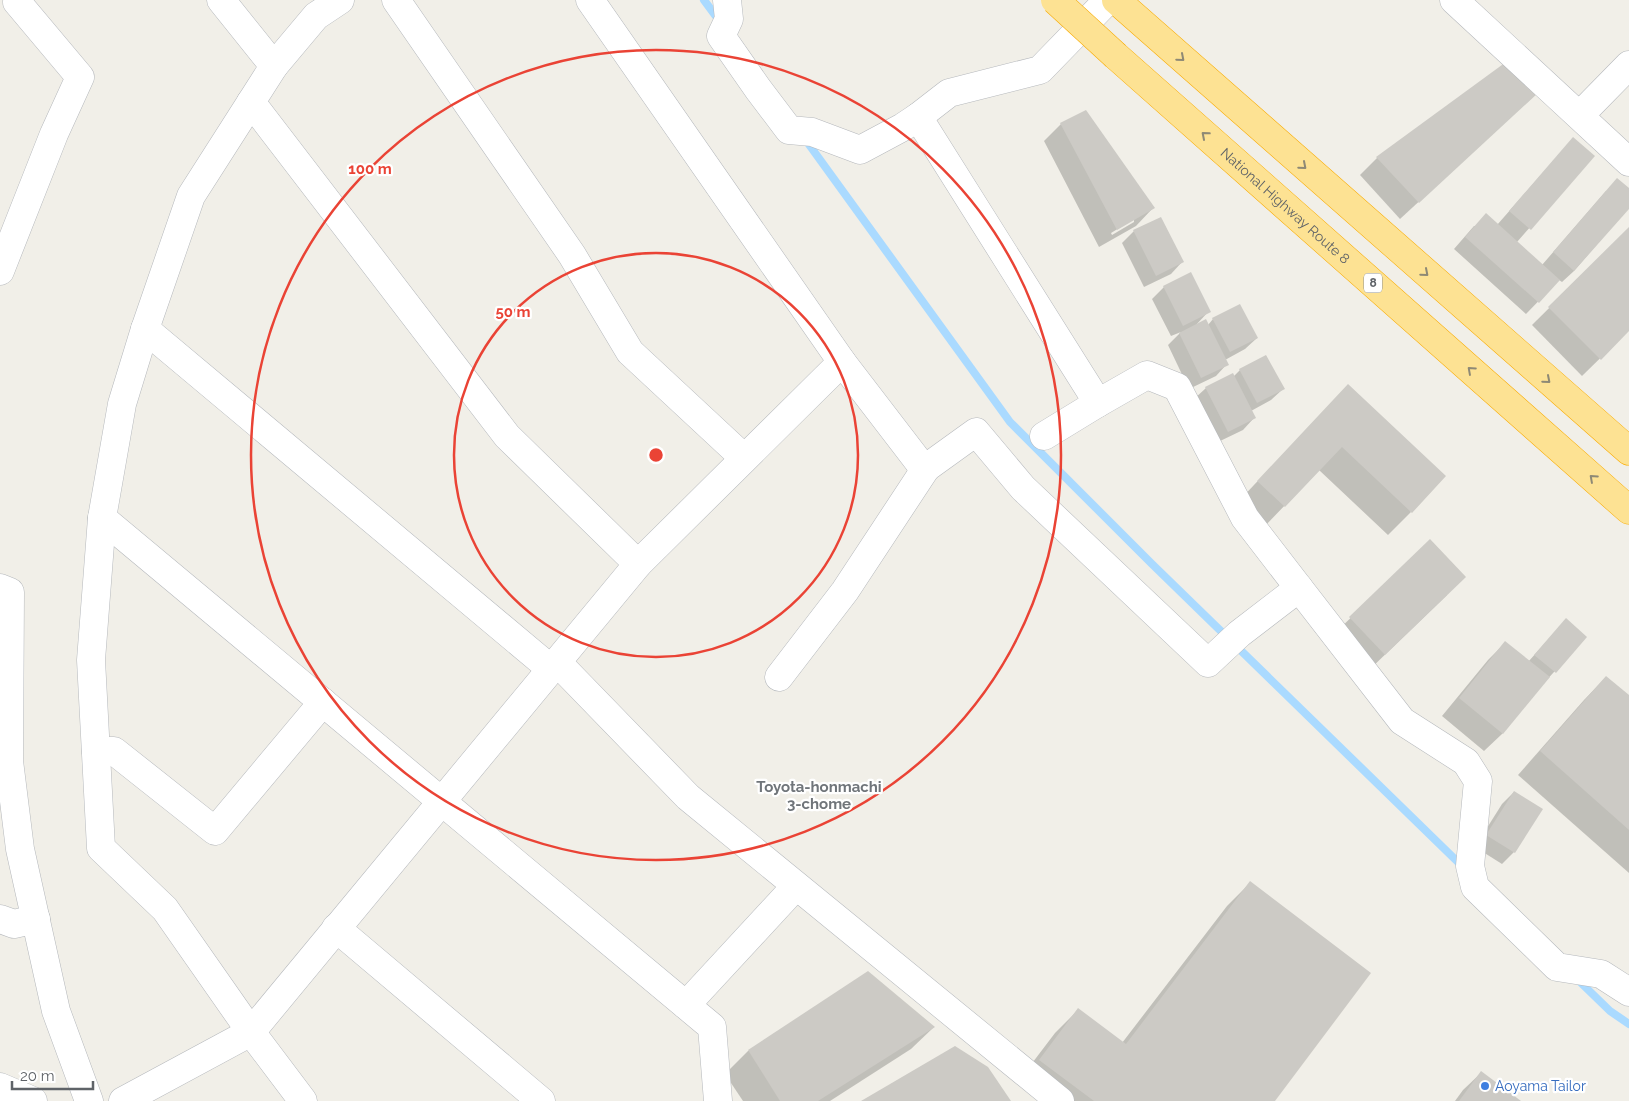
<svg xmlns="http://www.w3.org/2000/svg" width="1629" height="1101" viewBox="0 0 1629 1101" font-family="Raleway,sans-serif">
<style>
.shadow{fill:#0003;fill-rule:evenodd}
.lines{fill:none;stroke-linecap:round;stroke-linejoin:round}
.stream{stroke:#aadaff;stroke-width:8}
.building{fill:#cccac5}
.minor-casing{stroke:#b5b8bc;stroke-width:29}
.highway-casing{stroke:#f9ab00;stroke-width:29}
.minor{stroke:#fff;stroke-width:28}
.highway{stroke:#fde293;stroke-width:28}
.highway-bridge-casing{stroke:#f9ab00;stroke-width:29;stroke-linecap:butt}
.highway-bridge{stroke:#fde293;stroke-width:28}
.oneway{stroke:#8e8975}
.ring{fill:none;stroke:#ea4335;stroke-width:2.5}
.shop-dot{fill:#3f7fe0;stroke:#fff;stroke-width:2}
.labels{text-anchor:middle;stroke-width:4.5;stroke-linejoin:round;paint-order:stroke}
.shield{fill:#fff;stroke:#8f9295;stroke-width:1}
.shield-label{font-size:12px;font-weight:bold;fill:#5f6368}
.street-label{font-size:14px;fill:#5f6368;stroke:#fff}
.shop-label{font-size:14px;fill:#366cbe;stroke:#fff;text-anchor:start}
.neighbourhood-label{font-size:15px;font-weight:bold;fill:#70757a;stroke:#fff}
.centre{fill:#ea4335;stroke:#fff;stroke-width:2.5}
.ring-label{font-size:15px;text-anchor:middle;font-weight:bold;fill:#ea4335;stroke:#fff;stroke-width:4.5;stroke-linejoin:round;paint-order:stroke}
</style>
<rect width="100%" height="100%" fill="#f1efe8"/>
<!-- shadow -->
<g class="shadow">
<path d="M1537 93 1400 219 1360 175 1377 158Z"/>
<path d="M1061 124 1153 208 1136 226 1099 247 1044 141ZM1134 219V222L1112 235 1111 233Z"/>
<path d="M1562 151 1593 156 1517 242 1542 265 1606 191 1629 190V207L1574 271 1562 282 1559 280 1526 314 1454 249 1474 226 1497 225Z"/>
<path d="M1629 229V330L1582 376 1532 325Z"/>
<path d="M1134 231 1182 262 1171 274 1144 287 1122 243Z"/>
<path d="M1191 274 1209 311 1196 325H1208L1213 319 1257 338 1245 349 1225 360 1227 364 1216 376 1189 389 1168 345 1181 332 1171 336 1152 299 1164 287Z"/>
<path d="M1266 356 1283 389 1271 400 1251 411 1254 418 1243 430 1216 443 1194 399 1206 388 1234 376 1240 370Z"/>
<path d="M1348 386 1411 512 1388 535 1319 470 1262 529 1235 505Z"/>
<path d="M1430 541 1447 595 1367 672 1332 636Z"/>
<path d="M1555 632 1586 637 1543 684 1502 734 1484 751 1442 716 1488 660 1505 643 1528 662Z"/>
<path d="M1606 677 1629 697V873L1518 775 1584 700Z"/>
<path d="M1514 792V852L1502 864 1475 847 1502 804Z"/>
<path d="M1250 883 1273 1101H1041L1017 1083 1055 1033 1078 1010 1122 1043 1227 906Z"/>
<path d="M934 1027 911 1049 830 1101H743L725 1074 748 1051Z"/>
<path d="M1481 1073 1519 1101H1455L1463 1090Z"/>
</g>
<g class="lines">
<!-- stream -->
<g class="stream">
<path d="M704 0 721 23"/>
<path d="M805 139 1010 422 1152 564 1463 867"/>
<path d="M1576 978 1610 1011 1629 1024"/>
</g>
</g>
<!-- building -->
<g class="building">
<path d="M1506 62 1538 93 1419 203 1376 157Z"/>
<path d="M1086 110 1155 208 1117 230 1060 123Z"/>
<path d="M1573 137 1595 156 1531 230 1509 211Z"/>
<path d="M1617 178 1629 188V209L1574 271 1553 252Z"/>
<path d="M1486 213 1560 280 1539 303 1465 237Z"/>
<path d="M1161 217 1184 262 1156 276 1133 230Z"/>
<path d="M1629 227V331L1601 360 1548 307Z"/>
<path d="M1191 272 1211 312 1183 326 1163 286Z"/>
<path d="M1240 304 1258 338 1230 352 1212 318Z"/>
<path d="M1206 319 1229 365 1201 378 1179 333Z"/>
<path d="M1266 355 1285 389 1257 403 1239 369Z"/>
<path d="M1233 373 1256 418 1228 432 1205 387Z"/>
<path d="M1348 384 1446 476 1412 513 1342 447 1285 507 1257 481Z"/>
<path d="M1430 539 1466 577 1385 655 1349 617Z"/>
<path d="M1566 618 1587 637 1556 673 1534 655Z"/>
<path d="M1505 641 1550 677 1503 734 1459 698Z"/>
<path d="M1606 676 1629 695V830L1540 751Z"/>
<path d="M1514 791 1543 809 1515 853 1486 835Z"/>
<path d="M1250 881 1371 973 1275 1101H1094L1039 1060 1078 1008 1126 1044Z"/>
<path d="M868 971 935 1027 818 1101H780L748 1050Z"/>
<path d="M955 1046 988 1067 1011 1101H861Z"/>
<path d="M1481 1071 1521 1101H1459Z"/>
</g>
<g class="lines">
<defs>
<g id="minor">
<path d="M221 0 274 66"/>
<path d="M396 0 572 255 630 352 744 458"/>
<path d="M727 0 729 19 721 36 758 89 789 130 812 132 860 150 903 127 918 117 1098 403 1147 375 1177 387 1245 518 1299 588 1402 721 1466 762 1478 781 1470 866 1475 887 1557 967 1601 974 1629 992"/>
<path d="M1454 0 1629 162"/>
<path d="M251 102 507 436 638 564"/>
<path d="M1580 115 1629 65"/>
<path d="M918 117 949 93 1040 70 1108 0"/>
<path d="M0 271 54 134 80 77 17 2"/>
<path d="M145 329 551 669"/>
<path d="M842 362 921 465 926 468 976 432 1023 488 1208 663 1239 634 1299 588"/>
<path d="M1044 436 1098 403"/>
<path d="M102 518 712 1027 718 1101"/>
<path d="M0 588 10 592 9 761 20 849 56 1011 89 1101"/>
<path d="M557 662 688 797 1060 1101"/>
<path d="M779 677 845 591 926 468"/>
<path d="M96 751H114L215 831 323 702"/>
<path d="M0 919 14 924 36 919"/>
<path d="M336 928 541 1101"/>
<path d="M686 1005 796 886"/>
<path d="M0 1087 33 1101"/>
<path d="M123 1101 251 1032 638 564 842 362 590 0"/>
<path d="M303 1101 251 1032 165 909 101 848 91 660 102 518 122 404 145 329 191 196 274 66 316 16 340 0"/>
</g>
<g id="highway">
<path d="M1116 0 1629 451"/>
<path id="s1" d="M1116 56 1629 510"/>
</g>
</defs>
<!-- minor casing -->
<use href="#minor" class="minor-casing"/>
<!-- highway casing -->
<use href="#highway" class="highway-casing"/>
<!-- minor -->
<use href="#minor" class="minor"/>
<!-- highway -->
<use href="#highway" class="highway"/>
<defs>
<path id="highway-bridge" d="M1055 0 1116 56"/>
</defs>
<!-- highway-bridge casing -->
<use href="#highway-bridge" class="highway-bridge-casing"/>
<!-- highway-bridge -->
<use href="#highway-bridge" class="highway-bridge"/>
</g>
<!-- one-way arrows -->
<defs><path id="oneway-chevron" d="M-2-3.5L2.5 0L-2 3.5" fill="none" stroke-width="1.6" stroke-linecap="round" stroke-linejoin="round" transform="scale(1.25)"/></defs>
<g class="oneway">
<use href="#oneway-chevron" transform="translate(1181 58) rotate(41)"/>
<use href="#oneway-chevron" transform="translate(1205 135) rotate(-139)"/>
<use href="#oneway-chevron" transform="translate(1303 166) rotate(41)"/>
<use href="#oneway-chevron" transform="translate(1425 273) rotate(41)"/>
<use href="#oneway-chevron" transform="translate(1471 370) rotate(-138)"/>
<use href="#oneway-chevron" transform="translate(1547 380) rotate(41)"/>
<use href="#oneway-chevron" transform="translate(1593 478) rotate(-138)"/>
</g>
<!-- distance rings -->
<g class="ring">
<circle cx="656" cy="455" r="202"/>
<circle cx="656" cy="455" r="405"/>
</g>
<!-- markers -->
<circle class="shop-dot" cx="1485" cy="1086" r="5"/>
<g class="labels">
<!-- shield labels -->
<rect class="shield" x="1364" y="273.5" width="18" height="19" rx="4"/>
<g class="shield-label">
<text x="1373" y="287">8</text>
</g>
<!-- street labels -->
<g class="street-label">
<text dy="5" stroke="none"><textPath href="#s1" startOffset="226">National Highway Route 8</textPath></text>
</g>
<!-- shop labels -->
<g class="shop-label">
<text x="1495" y="1091">Aoyama Tailor</text>
</g>
<!-- neighbourhood labels -->
<g class="neighbourhood-label">
<text x="819" y="792">Toyota-honmachi<tspan x="819" dy="17">3-chome</tspan></text>
</g>
</g>
<circle cx="656" cy="455" r="8" class="centre"/>
<g class="ring-label">
<text x="370" y="174">100 m</text>
<text x="513" y="317">50 m</text>
</g>
<!-- scale -->
<path d="M12 1081v8h81v-8" fill="none" stroke="#5f6368" stroke-width="2.5"/>
<text x="20" y="1081" font-size="15" fill="#5f6368" stroke="#ffffff" stroke-width="4" paint-order="stroke">20 m</text>
</svg>
